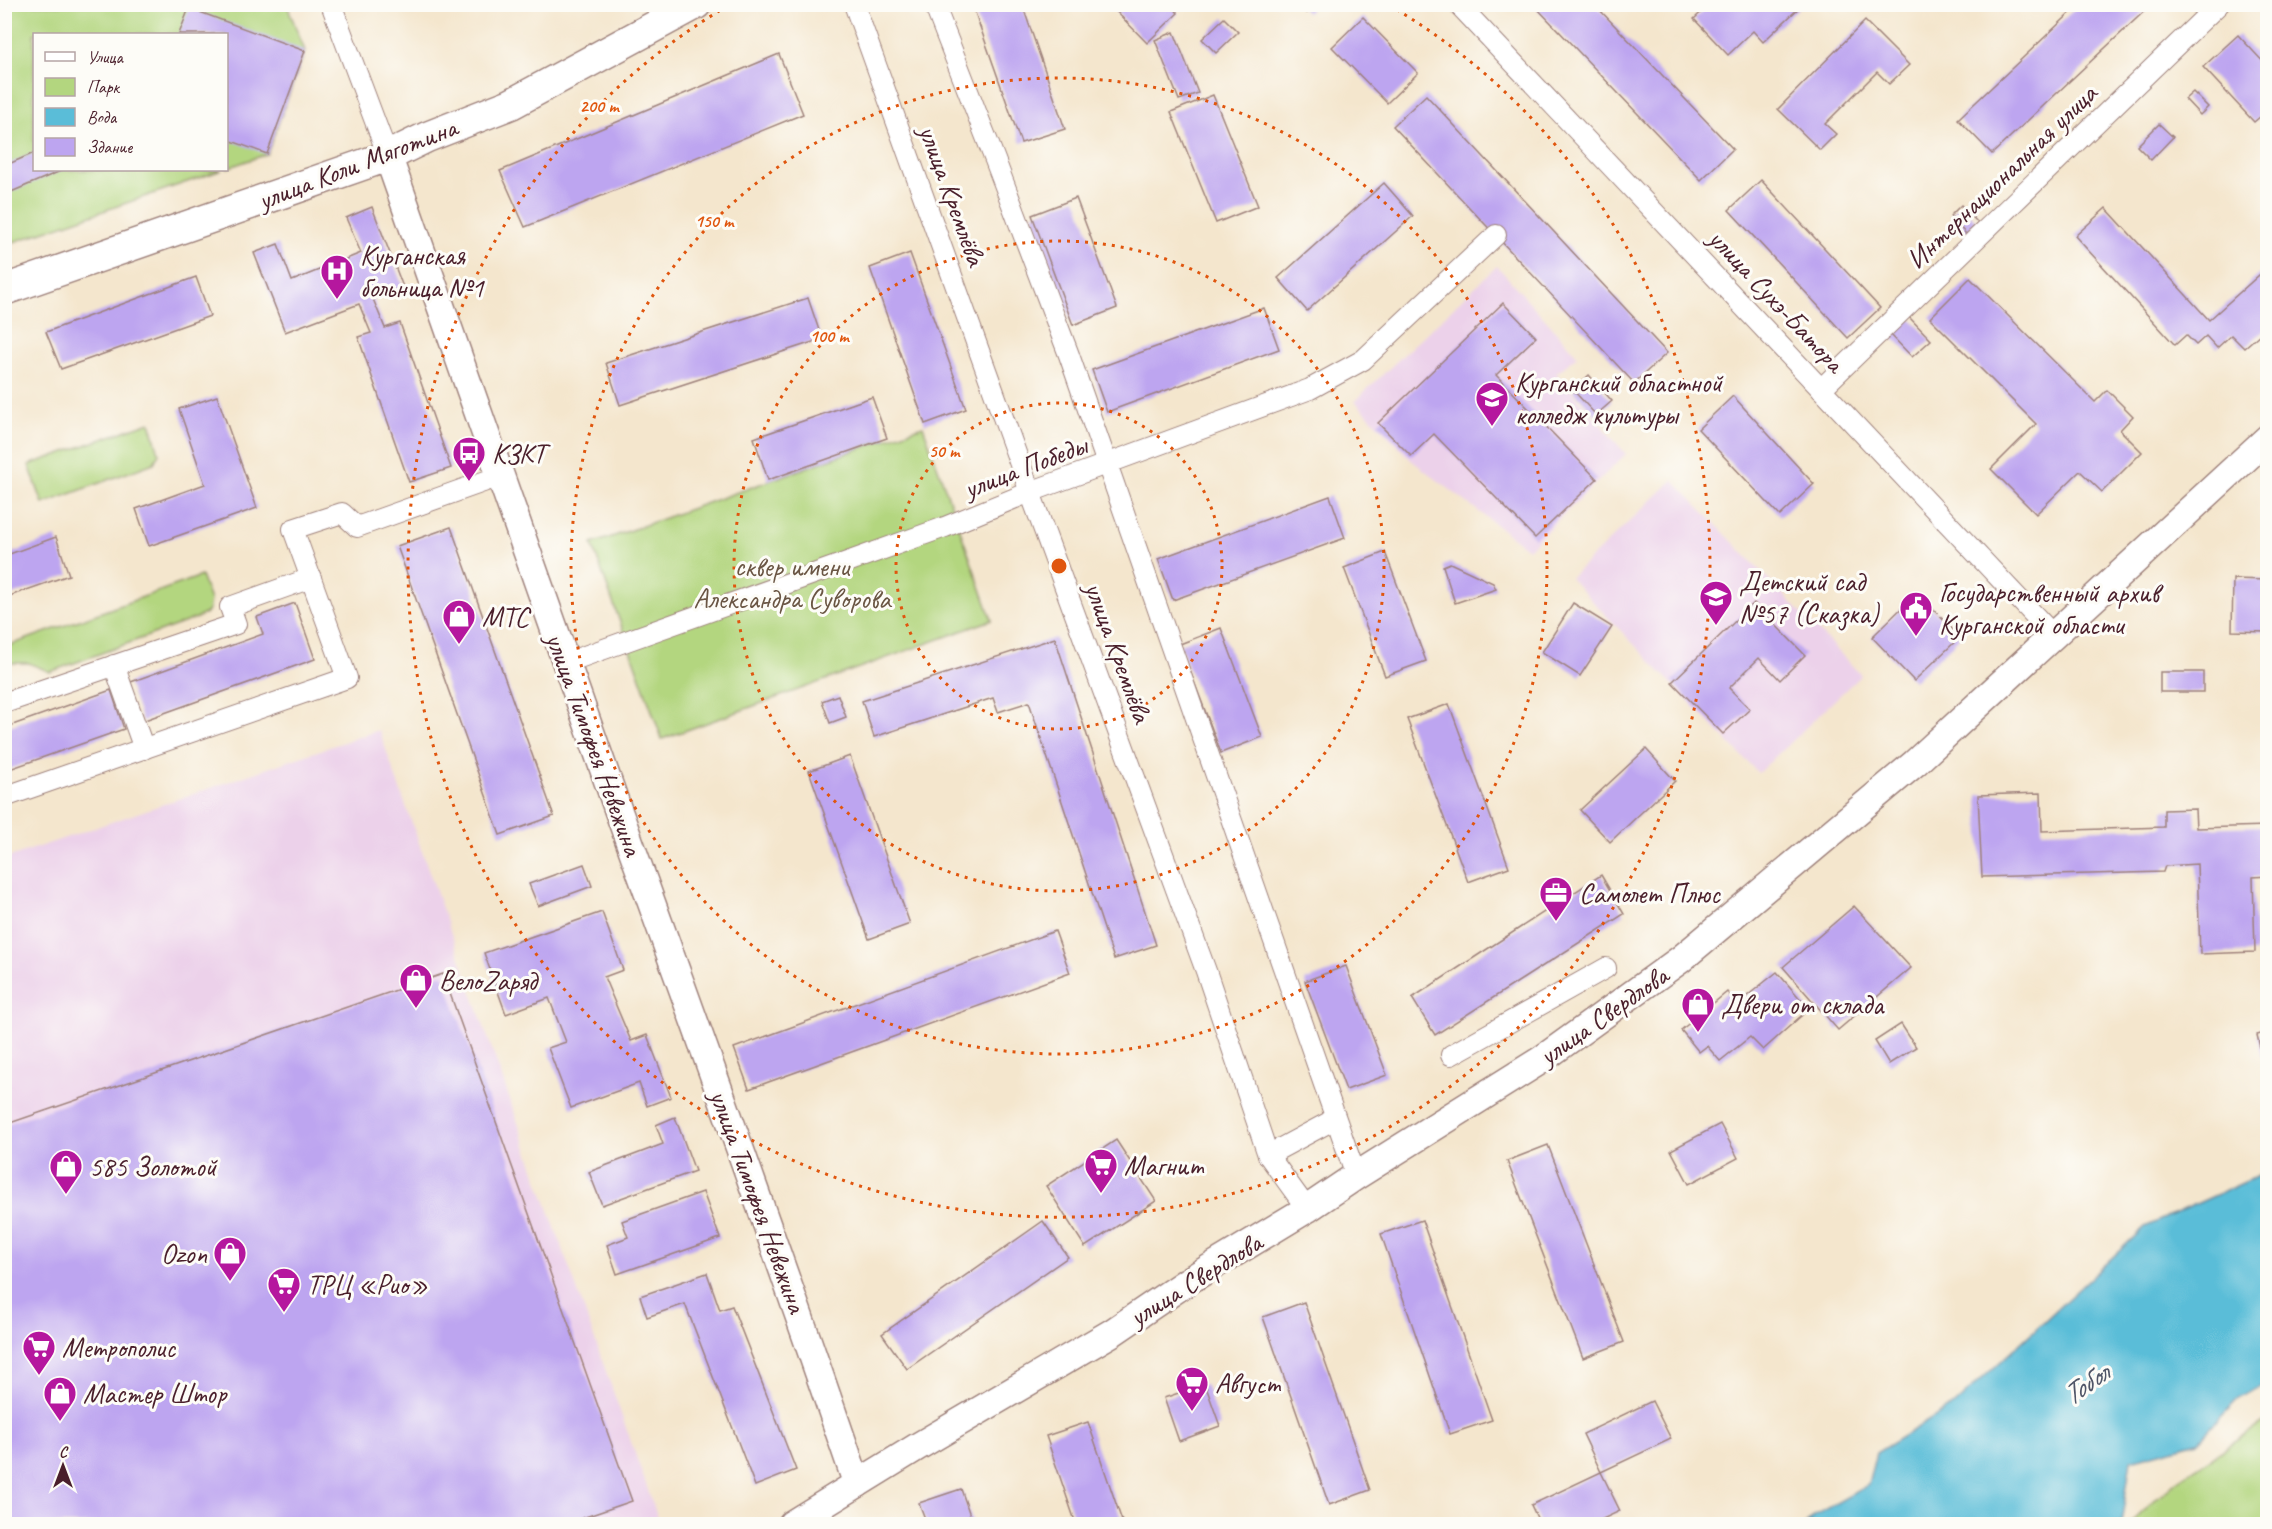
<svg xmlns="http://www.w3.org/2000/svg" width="2272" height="1529" viewBox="0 0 2272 1529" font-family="Caveat,sans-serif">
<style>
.built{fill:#ecd1ea}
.green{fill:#b3d67f;stroke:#7e7a55;stroke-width:1.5}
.water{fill:#5abdd8;stroke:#526e82;stroke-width:1.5}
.building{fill:#bda5f0}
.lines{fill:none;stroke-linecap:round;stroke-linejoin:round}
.street-casing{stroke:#9f827c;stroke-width:22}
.secondary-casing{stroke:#9f827c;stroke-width:30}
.primary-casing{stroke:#9f827c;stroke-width:33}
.street{stroke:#fff;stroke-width:20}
.secondary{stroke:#fff;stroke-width:27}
.primary{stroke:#fff;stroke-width:30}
.ring{fill:none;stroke:#e0560e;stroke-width:3;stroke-dasharray:3 6}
.labels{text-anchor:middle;stroke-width:6;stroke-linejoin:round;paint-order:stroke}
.street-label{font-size:28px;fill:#4a1f2b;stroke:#fdfcf7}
.poi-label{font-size:28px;fill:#4a1f2b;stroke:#fdfcf7;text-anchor:start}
.park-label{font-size:28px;fill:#6a5644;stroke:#fdfcf7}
.water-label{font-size:30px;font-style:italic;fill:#505668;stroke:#fdfcf7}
.centre{fill:#e0560e;stroke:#fdfcf7;stroke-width:3}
.ring-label{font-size:18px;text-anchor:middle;font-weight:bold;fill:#e0560e;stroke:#fdfcf7;stroke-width:6;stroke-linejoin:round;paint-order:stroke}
</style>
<rect width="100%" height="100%" fill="#fdfcf7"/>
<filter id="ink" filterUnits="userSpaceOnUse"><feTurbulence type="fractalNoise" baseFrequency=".0167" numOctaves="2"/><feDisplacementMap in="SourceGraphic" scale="12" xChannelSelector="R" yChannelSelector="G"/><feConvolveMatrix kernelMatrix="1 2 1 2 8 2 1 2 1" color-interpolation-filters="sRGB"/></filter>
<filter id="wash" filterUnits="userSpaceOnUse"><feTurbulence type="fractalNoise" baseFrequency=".008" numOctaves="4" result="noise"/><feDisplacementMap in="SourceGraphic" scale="24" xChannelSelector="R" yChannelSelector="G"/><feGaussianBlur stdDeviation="1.35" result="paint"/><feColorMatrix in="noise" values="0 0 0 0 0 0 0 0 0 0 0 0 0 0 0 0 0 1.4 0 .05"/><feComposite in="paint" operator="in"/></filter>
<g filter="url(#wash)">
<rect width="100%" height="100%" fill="#f4e6cd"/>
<!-- built -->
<g class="built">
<path d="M1497 266 1578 356 1556 373 1626 454 1528 549 1411 460 1355 401Z"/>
<path d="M1673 480 1861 675 1758 773 1570 578Z"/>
<path d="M379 730 660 1524H5L4 859Z"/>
</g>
<!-- green -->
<g class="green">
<path d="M4 5H287L305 51 267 154 227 168 226 34H34V170H222L5 245Z"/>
<path d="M150 422 159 453 154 463 43 504 29 465Z"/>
<path d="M923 426 992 620 662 739 592 544Z"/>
<path d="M201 576 210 600 208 612 197 618 50 672 29 663H5V647Z"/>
<path d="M2267 1421V1524H2130L2176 1481Z"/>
</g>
<!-- water -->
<path class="water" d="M2267 1172V1383L2238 1399 2197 1442 2131 1460 2121 1524H1806L1815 1515 1868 1485 1876 1453 1954 1405 2145 1227Z"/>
<g id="blocks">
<!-- building -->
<g class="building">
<path d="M416 4H432V5L418 10Z"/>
<path d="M972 4H1022L1065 129 1021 143Z"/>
<path d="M1109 4H1170L1178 13 1147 43Z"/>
<path d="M1298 4H1316L1307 13Z"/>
<path d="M1537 4H1594L1733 149 1701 180 1535 6Z"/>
<path d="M1710 4H1803L1763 42 1753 31 1728 55 1694 19Z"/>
<path d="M2080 4H2152L1992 154 1958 119Z"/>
<path d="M189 8 305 51 267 154 226 139V34H179Z"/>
<path d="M1363 17 1418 73 1387 103 1332 47Z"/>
<path d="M1224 18 1238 32 1216 53 1202 39Z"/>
<path d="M1865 21 1909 65 1889 84 1877 72 1825 124 1836 134 1820 150 1778 109Z"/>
<path d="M1174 32 1198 93 1179 100 1155 40Z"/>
<path d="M2238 35 2268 67V110L2254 122 2203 67Z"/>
<path d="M779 54 803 114 525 227 500 171Z"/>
<path d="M2193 92 2208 107 2200 115 2185 99Z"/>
<path d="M1213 95 1258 206 1216 223 1171 112Z"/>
<path d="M1426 95 1667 353 1634 383 1393 126Z"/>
<path d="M2159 124 2173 137 2151 160 2137 146Z"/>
<path d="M34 153V170H63L4 195V166Z"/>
<path d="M1761 180 1880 308 1848 338 1729 210Z"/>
<path d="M1384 183 1413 216 1307 311 1278 278Z"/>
<path d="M1076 198 1117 308 1073 325 1032 215Z"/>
<path d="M1961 205 1978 223 1966 234 1950 216Z"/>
<path d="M372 207 403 287 373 299 385 328 400 323 451 468 409 482 358 337 371 333 359 304 285 332 254 253 278 244 292 281 361 253 346 218Z"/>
<path d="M2106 208 2209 320 2268 267V327L2244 348 2231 335 2217 348 2206 336 2196 345 2186 335 2175 345 2075 236Z"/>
<path d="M910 253 966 409 925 424 870 268Z"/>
<path d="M196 277 210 316 61 369 46 332Z"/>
<path d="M1970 278 2095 402 2107 390 2133 416 2120 430 2142 452 2102 492 2080 471 2036 514 1991 469 2036 424 1930 318Z"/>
<path d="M808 298 822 339 620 405 606 363Z"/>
<path d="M1503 303 1536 337 1496 375 1597 479 1535 538 1434 434 1411 456 1378 423Z"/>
<path d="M1264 308 1279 349 1107 412 1092 370Z"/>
<path d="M1909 317 1931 340 1912 357 1891 335Z"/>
<path d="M1589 375 1612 401 1596 415 1573 390Z"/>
<path d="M217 396 257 508 149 546 136 509 205 484 179 409Z"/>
<path d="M1733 396 1814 484 1780 516 1698 429Z"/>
<path d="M872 397 887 438 768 480 754 438Z"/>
<path d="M1330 496 1345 538 1173 600 1158 559Z"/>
<path d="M451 527 554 816 500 835 397 546Z"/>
<path d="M56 537 69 575 4 598V556Z"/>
<path d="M1385 552 1426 661 1385 676 1344 568Z"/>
<path d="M1450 563 1493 583 1496 589 1455 603 1443 566Z"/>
<path d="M2233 579 2268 580V632L2232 631Z"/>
<path d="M1917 593 1960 637 1914 681 1872 637Z"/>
<path d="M295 603 315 659 142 721 128 683 263 634 257 617Z"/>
<path d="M1573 603 1612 627 1580 676 1542 652Z"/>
<path d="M1754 603 1805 655 1780 680 1759 658 1729 688 1750 709 1723 734 1672 682Z"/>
<path d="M1221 628 1262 737 1221 753 1180 644Z"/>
<path d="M1055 638 1156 945 1114 959 1029 702 998 712 993 698 874 737 862 701Z"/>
<rect x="2160" y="672" width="43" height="20"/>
<path d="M111 690 124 729 4 771V728Z"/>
<path d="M838 695 846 717 830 723 822 701Z"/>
<path d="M1449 704 1509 867 1468 882 1407 719Z"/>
<path d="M1646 749 1675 781 1610 842 1580 810Z"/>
<path d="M850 756 910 924 869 939 809 771Z"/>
<path d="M2041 793 2042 831 2164 827V810L2195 809 2196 828 2268 826V876L2253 877 2255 952 2200 954 2197 864 2165 866 2163 872 1982 877 1978 795Z"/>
<path d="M584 864 592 886 538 906 529 884Z"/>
<path d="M1601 875 1624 914 1435 1035 1412 998Z"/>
<path d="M1854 906 1911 968 1838 1030 1783 967Z"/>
<path d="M602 912 623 970 604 977 631 1041 647 1035 671 1097 647 1106 639 1083 571 1108 548 1048 566 1042 549 998 506 1014 484 953Z"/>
<path d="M1055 931 1070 973 749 1089 734 1048Z"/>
<path d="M1346 966 1387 1075 1346 1090 1305 981Z"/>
<path d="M1777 972 1809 1009 1763 1050 1750 1037 1720 1061 1707 1046 1699 1052 1681 1030 1727 992 1737 1004Z"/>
<path d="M443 974 632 1501 565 1524H4V1125Z"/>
<path d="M1901 1024 1916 1047 1889 1064 1875 1041Z"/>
<path d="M2268 1032V1072H2266L2257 1035Z"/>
<path d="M675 1117 695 1171 602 1205 589 1172 663 1144 656 1125Z"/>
<path d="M1720 1124 1738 1158 1689 1184 1671 1150Z"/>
<path d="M1116 1140 1156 1201 1085 1247 1046 1186Z"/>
<path d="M1548 1145 1624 1342 1583 1358 1507 1161Z"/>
<path d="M703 1192 720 1238 617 1274 607 1245 628 1237 622 1221Z"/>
<path d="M1422 1220 1492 1420 1450 1434 1381 1234Z"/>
<path d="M1043 1221 1068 1257 907 1369 882 1334Z"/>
<path d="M707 1273 720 1310 732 1306 796 1470 755 1486 685 1304 647 1317 640 1296Z"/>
<path d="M1304 1302 1370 1490 1329 1505 1263 1317Z"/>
<path d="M1205 1384 1220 1426 1179 1441 1164 1398Z"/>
<path d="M1652 1401 1671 1439 1601 1472 1583 1434Z"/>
<path d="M1088 1422 1123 1524H1076L1046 1436Z"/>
<path d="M1601 1472 1620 1511 1592 1524H1540L1531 1505Z"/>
<path d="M961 1489 973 1524H927L919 1503Z"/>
</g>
</g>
</g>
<g filter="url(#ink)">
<use href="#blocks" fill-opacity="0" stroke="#9f827c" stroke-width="1.5"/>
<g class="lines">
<defs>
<g id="street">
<path d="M331 4 388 156"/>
<path d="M854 4 1030 492 1206 971 1268 1155 1307 1209"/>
<path d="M934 4 995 160 1069 355 1356 1176"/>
<path d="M1458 4 2054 636"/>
<path d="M1821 389 2219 4"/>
<path d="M565 663 945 527 1030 492 1310 389 1363 360 1496 235"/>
<path d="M114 665 144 749"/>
<path d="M4 703 236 624 230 607 311 578"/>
<path d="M4 797 347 678 293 529 342 513 357 527 500 476"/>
<path d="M1451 1055 1606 968"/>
<path d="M1268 1155 1335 1119"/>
</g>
<g id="secondary">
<path d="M388 156C465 374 540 593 618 810 699 1034 780 1258 857 1484"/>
<path d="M792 1524 917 1447 1113 1332 1188 1281 1307 1209 1356 1176 1541 1060 1681 959 1915 763 2268 438"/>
</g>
<path id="primary" d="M4 290 388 156 427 137 511 104 696 4"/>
</defs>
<!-- street casing -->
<use href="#street" class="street-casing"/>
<!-- secondary casing -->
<use href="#secondary" class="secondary-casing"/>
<!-- primary casing -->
<use href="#primary" class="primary-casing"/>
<!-- street -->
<use href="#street" class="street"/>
<!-- secondary -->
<use href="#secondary" class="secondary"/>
<!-- primary -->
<use href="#primary" class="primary"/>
</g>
</g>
<!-- distance rings -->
<g class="ring">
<circle cx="1059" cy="566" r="163"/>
<circle cx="1059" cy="566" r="325"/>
<circle cx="1059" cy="566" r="488"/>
<path d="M1389 5A651 651 0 1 1 729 5"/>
</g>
<!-- icons -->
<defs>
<symbol id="hospital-pin" viewBox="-11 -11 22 30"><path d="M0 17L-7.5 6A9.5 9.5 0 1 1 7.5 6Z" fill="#b5179e" stroke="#fdfcf7"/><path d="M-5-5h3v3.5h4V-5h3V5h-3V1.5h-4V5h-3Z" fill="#fff"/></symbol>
<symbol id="university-pin" viewBox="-11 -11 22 30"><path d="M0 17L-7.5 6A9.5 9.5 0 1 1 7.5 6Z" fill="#b5179e" stroke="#fdfcf7"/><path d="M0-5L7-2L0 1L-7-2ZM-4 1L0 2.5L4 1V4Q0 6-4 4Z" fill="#fff"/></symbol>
<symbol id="bus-pin" viewBox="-11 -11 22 30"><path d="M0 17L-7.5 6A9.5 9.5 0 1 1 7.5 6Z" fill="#b5179e" stroke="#fdfcf7"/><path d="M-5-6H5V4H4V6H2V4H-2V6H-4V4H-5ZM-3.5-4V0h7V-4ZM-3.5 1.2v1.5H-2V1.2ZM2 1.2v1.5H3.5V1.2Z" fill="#fff"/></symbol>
<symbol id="school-pin" viewBox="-11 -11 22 30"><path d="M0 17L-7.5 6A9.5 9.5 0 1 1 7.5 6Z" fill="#b5179e" stroke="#fdfcf7"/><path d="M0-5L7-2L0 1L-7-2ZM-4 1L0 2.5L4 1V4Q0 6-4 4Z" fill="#fff"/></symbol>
<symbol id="civic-pin" viewBox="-11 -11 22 30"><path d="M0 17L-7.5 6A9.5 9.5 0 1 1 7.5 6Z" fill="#b5179e" stroke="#fdfcf7"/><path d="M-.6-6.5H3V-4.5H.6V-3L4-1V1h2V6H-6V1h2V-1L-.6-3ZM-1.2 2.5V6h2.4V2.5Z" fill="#fff"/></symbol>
<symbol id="shop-pin" viewBox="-11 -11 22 30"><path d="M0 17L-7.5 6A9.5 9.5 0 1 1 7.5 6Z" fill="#b5179e" stroke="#fdfcf7"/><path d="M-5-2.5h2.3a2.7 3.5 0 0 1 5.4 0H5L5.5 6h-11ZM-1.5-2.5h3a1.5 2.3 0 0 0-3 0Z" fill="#fff"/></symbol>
<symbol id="office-pin" viewBox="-11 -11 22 30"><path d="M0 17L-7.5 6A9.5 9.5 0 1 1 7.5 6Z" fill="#b5179e" stroke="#fdfcf7"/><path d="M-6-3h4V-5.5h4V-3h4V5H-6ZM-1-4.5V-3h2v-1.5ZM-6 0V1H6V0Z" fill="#fff"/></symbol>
<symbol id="supermarket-pin" viewBox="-11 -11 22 30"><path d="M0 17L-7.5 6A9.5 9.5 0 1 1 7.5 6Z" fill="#b5179e" stroke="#fdfcf7"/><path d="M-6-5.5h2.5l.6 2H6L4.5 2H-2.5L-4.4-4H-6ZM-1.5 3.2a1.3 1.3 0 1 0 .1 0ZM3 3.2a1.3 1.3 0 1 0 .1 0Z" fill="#fff"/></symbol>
</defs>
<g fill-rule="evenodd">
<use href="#hospital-pin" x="318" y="252" width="38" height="52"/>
<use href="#university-pin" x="1473" y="379" width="38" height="52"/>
<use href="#bus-pin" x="450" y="434" width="38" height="52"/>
<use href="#school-pin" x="1697" y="578" width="38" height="52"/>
<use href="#civic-pin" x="1897" y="589" width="38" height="52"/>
<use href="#shop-pin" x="440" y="597" width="38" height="52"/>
<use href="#office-pin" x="1537" y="874" width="38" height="52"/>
<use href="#shop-pin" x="397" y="961" width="38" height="52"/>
<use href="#shop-pin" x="1679" y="985" width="38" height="52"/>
<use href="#supermarket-pin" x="1082" y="1146" width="38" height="52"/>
<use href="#shop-pin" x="47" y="1147" width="38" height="52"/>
<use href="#shop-pin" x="211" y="1234" width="38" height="52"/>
<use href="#supermarket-pin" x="265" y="1265" width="38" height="52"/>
<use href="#supermarket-pin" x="20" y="1328" width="38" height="52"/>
<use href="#supermarket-pin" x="1173" y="1364" width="38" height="52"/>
<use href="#shop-pin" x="41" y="1374" width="38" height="52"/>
</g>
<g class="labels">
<!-- street labels -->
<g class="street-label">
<text transform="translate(357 163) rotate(-21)" y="10">улица Коли Мяготина</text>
<text transform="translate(2001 176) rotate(-44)" y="10">Интернациональная улица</text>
<text transform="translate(953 195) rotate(70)" y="10">улица Кремлёва</text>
<text transform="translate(1777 300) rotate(47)" y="10">улица Сухэ-Батора</text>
<text transform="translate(1025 466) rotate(-21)" y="10">улица Победы</text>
<text transform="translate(1119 652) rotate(70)" y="10">улица Кремлёва</text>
<text transform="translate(595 744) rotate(70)" y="10">улица Тимофея Невежина</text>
<text transform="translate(1603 1015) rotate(-35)" y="10">улица Свердлова</text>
<text transform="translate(759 1201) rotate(70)" y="10">улица Тимофея Невежина</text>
<text transform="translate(1195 1279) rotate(-32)" y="10">улица Свердлова</text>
</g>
<!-- poi labels -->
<g class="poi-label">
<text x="360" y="265">Курганская<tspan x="360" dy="32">больница №1</tspan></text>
<text x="1515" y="392">Курганский областной<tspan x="1515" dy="32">колледж культуры</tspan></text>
<text x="492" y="463">КЗКТ</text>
<text x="1739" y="591">Детский сад<tspan x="1739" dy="32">№57 (Сказка)</tspan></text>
<text x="1939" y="602">Государственный архив<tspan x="1939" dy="32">Курганской области</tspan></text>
<text x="482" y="626">МТС</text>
<text x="1579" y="903">Самолет Плюс</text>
<text x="439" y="990">ВелоZаряд</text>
<text x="1721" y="1014">Двери от склада</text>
<text x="1124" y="1175">Магнит</text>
<text x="89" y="1176">585 Золотой</text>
<text x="207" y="1263" text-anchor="end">Ozon</text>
<text x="307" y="1294">ТРЦ «Рио»</text>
<text x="62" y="1357">Метрополис</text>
<text x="1215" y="1393">Август</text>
<text x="83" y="1403">Мастер Штор</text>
</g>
<!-- park labels -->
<g class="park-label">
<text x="792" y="576">сквер имени<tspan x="792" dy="32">Александра Суворова</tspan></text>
</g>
<!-- water labels -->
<g class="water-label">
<text transform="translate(2085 1384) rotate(-35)" y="10">Тобол</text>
</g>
</g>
<circle cx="1059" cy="566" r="9" class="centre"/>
<g class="ring-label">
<text x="599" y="112">200 m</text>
<text x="714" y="227">150 m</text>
<text x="829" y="342">100 m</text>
<text x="944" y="457">50 m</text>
</g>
<!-- margin -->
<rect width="2272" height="1529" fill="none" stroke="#fdfcf7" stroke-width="24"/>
<!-- legend -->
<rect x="33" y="33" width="195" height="138" fill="#fdfcf7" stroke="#b5a4a5" stroke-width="1.5"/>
<rect x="45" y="52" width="30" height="9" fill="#ffffff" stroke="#b5a4a5" stroke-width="1.5"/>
<text x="87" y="63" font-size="18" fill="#4a1f2b">Улица</text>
<rect x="45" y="78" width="30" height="18" fill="#b3d67f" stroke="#b5a4a5" stroke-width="1.5"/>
<text x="87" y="93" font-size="18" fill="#4a1f2b">Парк</text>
<rect x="45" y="108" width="30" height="18" fill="#5abdd8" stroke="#b5a4a5" stroke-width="1.5"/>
<text x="87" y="123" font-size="18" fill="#4a1f2b">Вода</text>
<rect x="45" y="138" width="30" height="18" fill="#bda5f0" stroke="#b5a4a5" stroke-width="1.5"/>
<text x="87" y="153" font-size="18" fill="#4a1f2b">Здание</text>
<!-- north arrow -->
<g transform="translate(63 1466)" stroke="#fdfcf7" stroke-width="4.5" paint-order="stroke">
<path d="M0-4.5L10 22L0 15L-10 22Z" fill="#4a1f2b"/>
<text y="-9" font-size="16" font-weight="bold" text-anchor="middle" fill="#4a1f2b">С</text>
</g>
</svg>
